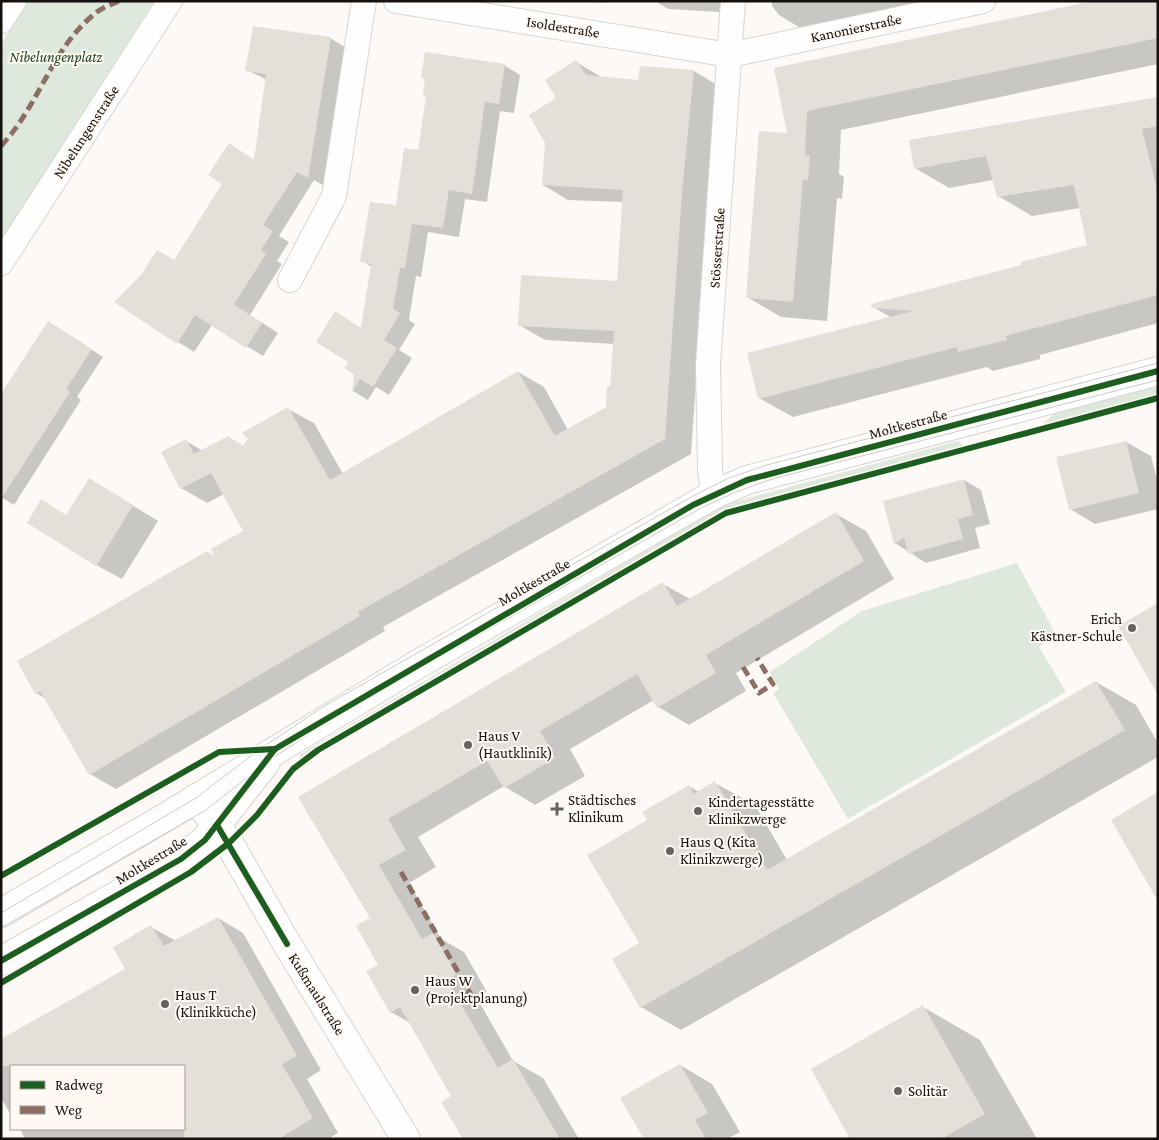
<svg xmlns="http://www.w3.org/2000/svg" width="1159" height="1140" viewBox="0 0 1159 1140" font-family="'Crimson Pro',serif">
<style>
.green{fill:#dfe8dc}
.shadow{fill:#0003}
.building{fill:#e5dfda}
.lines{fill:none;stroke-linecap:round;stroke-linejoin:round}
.minor-casing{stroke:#d8d5d3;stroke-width:26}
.tertiary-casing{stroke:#d8d5d3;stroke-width:30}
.secondary-casing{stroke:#d8d5d3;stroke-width:30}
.minor{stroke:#fffefe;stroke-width:24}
.tertiary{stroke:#fffefe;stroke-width:28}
.secondary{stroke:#fffefe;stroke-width:28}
.tram{stroke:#cccbca;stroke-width:1}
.quiet{stroke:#8d6e63;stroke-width:5;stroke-dasharray:10 5;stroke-linecap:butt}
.cycleway-casing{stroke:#fff8f3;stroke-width:9}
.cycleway{stroke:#1b5e20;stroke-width:6}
.poi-dot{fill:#656260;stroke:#fff8f3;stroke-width:2}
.labels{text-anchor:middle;stroke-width:4;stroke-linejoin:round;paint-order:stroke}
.street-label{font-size:15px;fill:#14110f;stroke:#fff8f3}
.park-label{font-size:15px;font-style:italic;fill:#1f431f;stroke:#fff8f3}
.poi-label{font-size:15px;fill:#14110f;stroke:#fff8f3;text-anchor:start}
</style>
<rect width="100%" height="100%" fill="#fcf9f6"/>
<!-- green -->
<g class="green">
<path d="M28 1H154L1 241V44Z"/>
<path d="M1158 386V394L1043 424 1056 412Z"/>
<path d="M958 441 964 446 727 509 301 758 299 755 723 505Z"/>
<path d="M1017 563 1055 633 1039 647 1066 692 848 819 773 693 779 689 770 672 862 611Z"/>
</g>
<!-- shadow -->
<g class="shadow">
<path d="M588 1H604L603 3Z"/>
<path d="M655 1H720V12L668 9Z"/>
<path d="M772 1H949L807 32 779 15 772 6Z"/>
<path d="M1158 1V64L841 130 839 174 844 177 842 199 837 198 827 321 781 317 747 297 789 135 775 69Z"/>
<path d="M330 38 347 48 324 186 314 180 279 236 289 242 277 261 282 264 250 315 278 333 263 356 212 325 194 352 178 342 175 261 255 161 267 80 247 70Z"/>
<path d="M576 62 603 78 639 82 694 71 719 86 708 208 691 454 383 627 385 631 116 789 90 774 46 699 36 693 217 558 245 531 224 494 207 503 181 488 186 441 203 451 228 437 244 447 288 409 314 423 343 474 518 372 544 387 568 430 607 408 611 388 615 344 545 340 519 325 618 282 623 202 568 200 543 185 558 98Z"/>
<path d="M504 65 520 75 514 113 500 111 487 202 465 199 459 237 428 232 421 277 416 276 409 320 415 324 399 350 412 358 389 395 376 387 368 400 353 391 372 267 362 261 397 207 419 152 427 97 426 80 422 77Z"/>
<path d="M1158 99V323L1040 355V359L993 371 987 367 793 417 759 398 892 318 873 307 1089 246 1080 208 1032 216 998 196 993 180 949 188 915 168Z"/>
<path d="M60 329 103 357 77 397 81 400 14 505 1 497Z"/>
<path d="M1126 442 1151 456 1158 484V509L1095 524 1070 509Z"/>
<path d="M964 480 981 490 990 524 975 528 980 548 926 563 895 543Z"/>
<path d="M114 494 158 521 122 579 96 565 42 501 67 516Z"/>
<path d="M836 514 866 531 894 579 736 673 746 691 689 725 658 707 654 700 570 749 585 776 535 805 504 786 418 837 436 867 409 883 441 939 464 952 487 992 477 998 513 1061 543 1078 579 1139H464L453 1096 412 1024 391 1012 371 919 300 798 663 584 690 599Z"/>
<path d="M1096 682 1136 705 1158 743V757L681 1030 641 1007V944L648 821 689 786 699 792 715 783 755 805 787 860Z"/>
<path d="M218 918 243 933 321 1070 307 1079 338 1133 328 1139H25L20 1129H184V1066H11V1115L1 1098V1041L127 969 151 927 176 941Z"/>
<path d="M923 1007 980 1040 1037 1139H852Z"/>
<path d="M680 1065 712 1084 740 1132 727 1139H645Z"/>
</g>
<!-- building -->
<g class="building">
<path d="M1093 1H1158V38L807 111 805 155 810 156 808 180 803 179 793 302 746 298 759 131 787 133 774 68Z"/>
<path d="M253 26 331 37 308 178 297 172 263 225 273 231 261 250 266 254 234 304 262 323 246 348 195 315 177 344 114 302 141 275 157 250 174 260 222 184 208 175 229 143 254 160 266 74 245 71Z"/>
<path d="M425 52 505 64 499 104 485 102 472 194 449 190 443 228 412 224 405 268H400L393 309 400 313 384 340 397 348 373 387 360 379 352 392 354 375 344 368 348 362 316 342 335 311 361 328 371 264 360 262 370 202 396 205 404 148 418 150 426 97 423 96 425 78H421Z"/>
<path d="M576 60 586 75 638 80 640 66 694 70 682 193 665 439 358 612 360 616 89 775 40 691 35 694 17 661 207 551 214 556 211 549 243 531 211 473 180 489 161 452 186 439 194 454 228 436 243 446 248 439 242 433 288 407 330 480 518 371 555 436 606 407 607 386H610L614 331 518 326 521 275 617 281 623 190 542 185 545 143 529 115 556 98 545 80Z"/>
<path d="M1158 97V126L1142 129 1158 193V295L1006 336 1007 340 958 352 957 347 758 399 747 353 913 311 872 308 871 304 1022 265 1021 262 1087 245 1074 185 997 197 986 156 914 169 909 140Z"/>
<path d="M48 321 92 349 66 389 70 392 1 499V394Z"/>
<path d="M1126 441 1139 493 1069 510 1056 457Z"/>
<path d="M89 478 133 505 96 566 27 523 41 499 66 515Z"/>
<path d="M964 479 973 515 958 519 963 539 908 554 904 538 894 544 883 501Z"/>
<path d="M836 512 864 561 706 655 716 673 657 708 637 674 540 731 555 758 504 788 487 761 388 819 406 850 379 865 422 939 433 933 457 974 447 980 498 1068 513 1059 560 1139H463L441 1102 451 1096 400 1007 390 1013 366 971 378 965 356 926 370 918 298 797 663 582 677 606Z"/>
<path d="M1158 603V695L1118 626Z"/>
<path d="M1096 681 1125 730 640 1008 612 959 639 943 587 855 647 820 642 812 689 785 694 794 715 781 767 870Z"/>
<path d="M1158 792V901L1111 820Z"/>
<path d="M218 917 297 1056 282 1064 313 1118 279 1139H184V1066H1V1039L125 969 113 947 151 925 164 946Z"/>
<path d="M923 1005 985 1114 941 1139H850L811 1069Z"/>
<path d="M680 1064 708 1113 695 1120 706 1139H644L620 1098Z"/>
</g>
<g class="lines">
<defs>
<g id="minor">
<path d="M396 1 730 55 983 1"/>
<path d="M1 21 14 1"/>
<path d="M1 263 170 1"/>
<path d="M290 280 334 196 364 1"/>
<path d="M713 495 710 469 708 365 733 1"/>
</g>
<path id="tertiary" d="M196 798 229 843 287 944 406 1139"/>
<g id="secondary">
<path d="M1 913 166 817 413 667 713 495 747 480 1158 371"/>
<path d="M1 961 181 859 205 840 266 762"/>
</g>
</defs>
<!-- minor casing -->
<use href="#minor" class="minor-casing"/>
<!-- tertiary casing -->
<use href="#tertiary" class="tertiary-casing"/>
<!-- secondary casing -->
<use href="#secondary" class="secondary-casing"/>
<!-- minor -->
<use href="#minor" class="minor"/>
<!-- tertiary -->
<use href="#tertiary" class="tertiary"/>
<!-- secondary -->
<use href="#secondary" class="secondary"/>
<!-- tram -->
<g class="tram">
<path d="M1 913 196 798 260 749 326 705 693 496 729 478 767 465 1158 363"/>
<path d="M1 928 206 810 267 762 330 720 701 508 736 492 772 479 1158 380"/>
</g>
<!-- quiet -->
<g class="quiet">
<path d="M1 146C38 107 51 51 92 16 99 9 110 5 119 1"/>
<path d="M743 667 759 693 773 684 757 658"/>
<path d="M401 872 470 993 458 1000"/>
</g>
<defs>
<g id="cycleway">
<path d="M217 825 287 944"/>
<path d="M1 876 219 752 275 749"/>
<path d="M1 961 181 859 205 840 275 749 693 505 747 480 1158 371"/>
<path d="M1 983 191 872 229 843 257 815 293 769 318 750 726 513 1158 398"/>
</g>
</defs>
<!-- cycleway casing -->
<use href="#cycleway" class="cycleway-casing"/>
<!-- cycleway -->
<use href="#cycleway" class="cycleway"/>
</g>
<!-- markers -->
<g class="poi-dot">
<circle cx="1132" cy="628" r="5"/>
<circle cx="468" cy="745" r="5"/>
<path d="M554.5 801.5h5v5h5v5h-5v5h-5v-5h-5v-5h5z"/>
<circle cx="698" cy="811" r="5"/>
<circle cx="670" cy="851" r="5"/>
<circle cx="415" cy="990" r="5"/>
<circle cx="165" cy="1004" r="5"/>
<circle cx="898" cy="1091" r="5"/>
</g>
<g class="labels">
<!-- street labels -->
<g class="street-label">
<text transform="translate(563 27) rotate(9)" y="5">Isoldestraße</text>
<text transform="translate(856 28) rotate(-12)" y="5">Kanonierstraße</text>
<text transform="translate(86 132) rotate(-57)" y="5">Nibelungenstraße</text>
<text transform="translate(717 248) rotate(-86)" y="5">Stösserstraße</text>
<text transform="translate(908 424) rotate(-15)" y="5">Moltkestraße</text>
<text transform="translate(534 582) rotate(-30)" y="5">Moltkestraße</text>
<text transform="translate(151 860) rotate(-31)" y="5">Moltkestraße</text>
<text transform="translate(317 994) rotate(58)" y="5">Kußmaulstraße</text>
</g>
<!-- park labels -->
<g class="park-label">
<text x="56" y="62">Nibelungenplatz</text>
</g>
<!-- poi labels -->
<g class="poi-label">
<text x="1122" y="624" text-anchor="end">Erich<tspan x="1122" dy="17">Kästner-Schule</tspan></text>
<text x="478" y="741">Haus V<tspan x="478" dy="17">(Hautklinik)</tspan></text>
<text x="568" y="805">Städtisches<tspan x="568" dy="17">Klinikum</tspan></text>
<text x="708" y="807">Kindertagesstätte<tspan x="708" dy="17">Klinikzwerge</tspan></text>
<text x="680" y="847">Haus Q (Kita<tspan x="680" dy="17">Klinikzwerge)</tspan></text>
<text x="425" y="986">Haus W<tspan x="425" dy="17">(Projektplanung)</tspan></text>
<text x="175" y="1000">Haus T<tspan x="175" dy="17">(Klinikküche)</tspan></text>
<text x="908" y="1096">Solitär</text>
</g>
</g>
<!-- border -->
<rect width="1159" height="1140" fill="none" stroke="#14110f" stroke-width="5"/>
<!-- legend -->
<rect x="10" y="1065" width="175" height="65" fill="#fff8f3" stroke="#a19c98"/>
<rect x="20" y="1081" width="25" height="8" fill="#1b5e20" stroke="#a19c98"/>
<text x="55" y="1090" font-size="15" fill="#14110f">Radweg</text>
<rect x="20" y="1106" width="25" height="8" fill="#8d6e63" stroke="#a19c98"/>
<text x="55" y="1115" font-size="15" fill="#14110f">Weg</text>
</svg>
